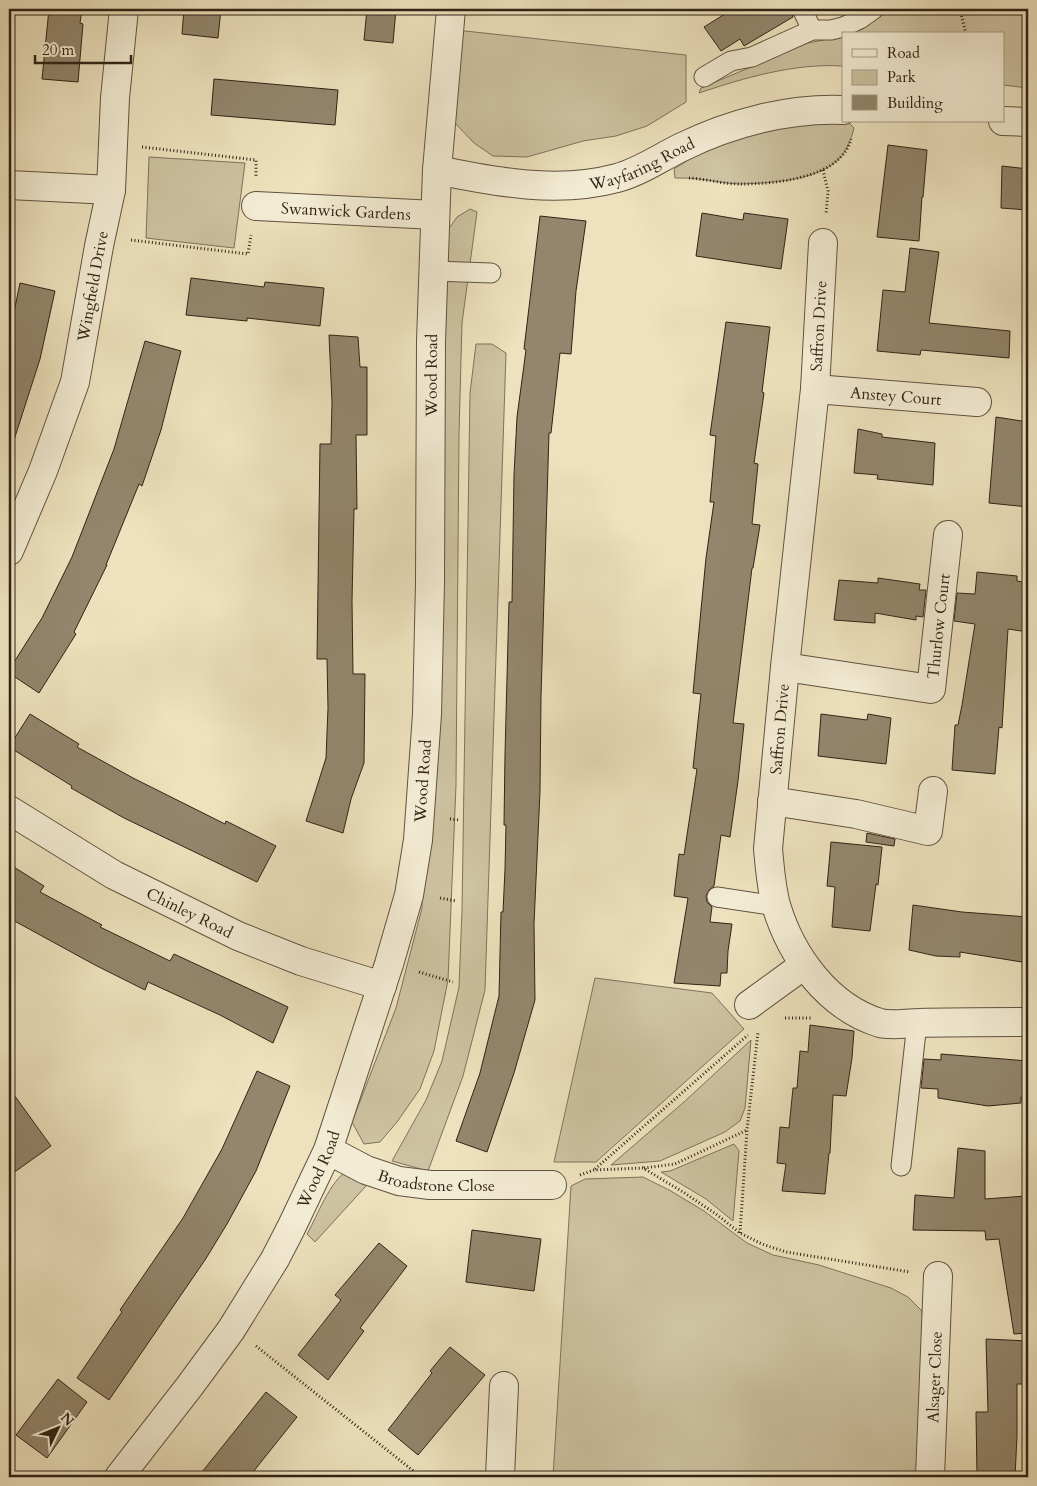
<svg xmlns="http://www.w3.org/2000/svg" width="1037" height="1486" viewBox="0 0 1037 1486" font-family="Cardo,serif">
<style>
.green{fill:#cdc2a1;stroke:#7f725c}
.building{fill:#93866d;stroke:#312316}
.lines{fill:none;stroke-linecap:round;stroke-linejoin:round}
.service-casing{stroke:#605340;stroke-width:21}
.minor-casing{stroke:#605340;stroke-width:30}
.tertiary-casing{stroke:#605340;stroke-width:30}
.path{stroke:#312316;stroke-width:3;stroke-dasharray:1 2.5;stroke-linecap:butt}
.service{stroke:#f3ecd4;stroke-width:19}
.minor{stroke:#f3ecd4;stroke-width:28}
.tertiary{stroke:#f3ecd4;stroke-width:28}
.labels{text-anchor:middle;stroke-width:5;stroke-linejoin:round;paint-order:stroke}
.street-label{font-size:16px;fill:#312316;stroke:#f3ecd4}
</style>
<rect width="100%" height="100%" fill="#ede2bd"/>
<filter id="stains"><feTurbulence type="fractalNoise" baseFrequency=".004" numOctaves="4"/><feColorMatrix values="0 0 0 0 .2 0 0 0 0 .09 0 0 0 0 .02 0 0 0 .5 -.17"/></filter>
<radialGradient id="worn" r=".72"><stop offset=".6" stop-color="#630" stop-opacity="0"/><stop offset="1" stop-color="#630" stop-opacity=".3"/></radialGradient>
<!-- green -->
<g class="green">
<path d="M889 9H1028V88L1003 85V34H851Z"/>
<path d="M456 30 686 55V102L647 126 616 136 583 141 527 157 493 156 474 143 455 123Z"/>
<path d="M843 36V66C794 63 744 78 699 93L701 88 808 43Z"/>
<path d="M847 121 854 128C851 140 847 150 839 159 817 181 770 183 740 184 726 184 712 180 698 179 691 178 683 178 675 178L674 169 698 154 759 128Z"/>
<path d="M149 157 245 163 234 248 146 238Z"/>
<path d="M470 209 477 212 462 323 459 433 456 785 448 980 434 1051 420 1089 397 1122 380 1142 364 1144 352 1122 396 1008 422 908V873L445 234 457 217Z"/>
<path d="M476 344H492L506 353 485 990 463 1076 428 1171 392 1161 426 1100 442 1061 459 987 462 910 470 393Z"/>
<path d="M595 978 712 993 744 1029 596 1162H554Z"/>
<path d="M751 1040 745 1108 740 1121 725 1132 660 1161 611 1165 684 1102Z"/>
<path d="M734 1144 739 1151 733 1221 706 1199 661 1172 670 1171Z"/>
<path d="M348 1170 368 1180 366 1186 315 1242 307 1234C318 1215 329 1182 348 1170Z"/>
<path d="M643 1177 671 1191 704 1211 747 1243 773 1255 819 1265 891 1288 908 1297 921 1310 925 1321 917 1477H553L571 1186 585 1179Z"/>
</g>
<!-- building -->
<g class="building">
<path d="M49 9H82L80 23 83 24 78 82 42 79Z"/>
<path d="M184 9H221L218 38 182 34Z"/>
<path d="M367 9H396L393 43 364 40Z"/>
<path d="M733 9H791L793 17 744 46 740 39 721 51 704 27Z"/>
<path d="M214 79 338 90 335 125 211 115Z"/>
<path d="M888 145 927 150 923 197H922L919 241 877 237Z"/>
<path d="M1002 166 1028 169V210L1001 208Z"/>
<path d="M702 213 743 220 744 213 788 219 781 269 696 256Z"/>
<path d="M540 216 586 221 576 291 571 354 560 353 551 433H549L541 696 540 791 534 924 535 1000 514 1073 487 1152 456 1141 480 1073 499 996 501 912H503L505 869 506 825H504L505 754 509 602H512L514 475 517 417 526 350 524 349Z"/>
<path d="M910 248 939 252 929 323 1010 331 1009 358 921 350 920 355 877 351 883 290 905 292Z"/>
<path d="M191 278 264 287 265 282 324 288 320 326 247 318V321L186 315Z"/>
<path d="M20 283 55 291 40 359 14 440 9 439V336Z"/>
<path d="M726 322 770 327 762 392 764 393 754 463 758 464 752 524 760 525 753 568H752L733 723 744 724 738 781 730 837 721 835 714 886 709 890 706 896 707 902 712 907 710 922 732 924 728 951 727 973H721L720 986 674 983 688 898 674 896 679 854 684 855 697 769 693 768 701 694 693 693 706 558 714 502H710L716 436 710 435Z"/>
<path d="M329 335 358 337 360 367H367V435H356L357 509H354L352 601 353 674H365L364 763 351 799 343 833 306 821 326 758 328 708 327 659H317L320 444H331L332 402Z"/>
<path d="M145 341 181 351 161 430 142 486 139 484 106 565H107L74 632 76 634 39 693 9 673V670L42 618 72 557 114 449Z"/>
<path d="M996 417 1028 422V507L989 503Z"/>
<path d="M858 429 882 434V437L935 443 933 485 877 479 878 475 854 473Z"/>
<path d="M977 572 1017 576V581L1028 583V632L1008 629 1002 728 999 727 995 774 952 770 955 725H958L962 705 975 624 954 621 957 593 975 594Z"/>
<path d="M878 578 920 584 919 590H926L923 617 916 616V620L875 613V623L834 620 839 580 878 583Z"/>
<path d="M30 714 79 744 77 747 133 778 225 824 226 821 276 846 257 882 124 818 71 788 72 786 9 747Z"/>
<path d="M821 714 867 720 868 714 891 718 886 764 818 756Z"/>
<path d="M867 833 895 839 894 846 866 842Z"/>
<path d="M831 842 882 847 878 885 876 884 870 931 832 927 835 887 827 886Z"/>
<path d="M9 864 44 886 40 892 102 925 100 927 170 961 174 954 288 1007 273 1043 220 1015 148 982 145 990 95 965 9 918Z"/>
<path d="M913 905 962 912 1028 917V963L960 952V957L936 956 909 950Z"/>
<path d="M810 1025 854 1031 852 1058 846 1096 833 1095 830 1153H829L825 1194 782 1191 786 1164 777 1163 780 1127 789 1128 793 1088H797L800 1051 808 1052Z"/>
<path d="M941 1054 1028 1061V1096L1021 1097V1103L988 1106 938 1098V1089L921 1088 924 1059 941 1060Z"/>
<path d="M257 1071 290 1086 256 1171 227 1224 205 1260 109 1400 77 1378 122 1312 120 1310 183 1218 222 1149Z"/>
<path d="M9 1088 51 1146 9 1176Z"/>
<path d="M958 1148 985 1151V1199L1026 1196 1028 1259V1333L1014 1334 999 1239 986 1240 985 1231 913 1230 915 1195 954 1198Z"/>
<path d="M472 1230 541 1239 534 1291 466 1282Z"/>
<path d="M379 1243 407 1266 360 1328 364 1331 328 1380 298 1355 341 1300 335 1295Z"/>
<path d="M986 1339 1028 1341V1384H1017V1436L1015 1477H977L976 1412H988Z"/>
<path d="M450 1347 485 1375 418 1455 388 1430 432 1373 430 1371Z"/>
<path d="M58 1379 87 1402 47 1458 16 1435Z"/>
<path d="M266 1392 297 1417 249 1477H198Z"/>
</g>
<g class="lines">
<defs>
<g id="service">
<path d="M802 9 812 30"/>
<path d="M704 77 731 61 752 57 812 30H831L843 27 860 19 874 9"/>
<path d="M433 271 491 273"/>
<path d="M717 897 776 906"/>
<path d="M901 1166 917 1023"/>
</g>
<g id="minor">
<path d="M9 185 111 190"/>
<path id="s1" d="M256 206 435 215"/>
<path d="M823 243 815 389 785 667 768 849C770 868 771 887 776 905 791 956 828 1007 880 1023 891 1026 907 1023 918 1023 955 1022 992 1022 1028 1022"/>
<path id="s2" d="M815 389 977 402"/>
<path id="s3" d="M9 551 43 471 75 382 99 246 111 190 115 98 124 9"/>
<path id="s4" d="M785 667 931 689 948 535"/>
<path d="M772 801 856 814 928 831 933 791"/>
<path id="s5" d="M9 810 114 875 238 936 301 961 382 986"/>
<path d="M749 1005 804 965"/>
<path id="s6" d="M328 1150 366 1170 399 1181 430 1185H552"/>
<path d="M500 1477 504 1386"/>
<path id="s7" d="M930 1477 938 1276"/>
</g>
<g id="tertiary">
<path d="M1003 121 1028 122"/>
<path id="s8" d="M437 170C495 182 558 194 617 178 640 172 661 157 682 147 731 123 788 108 843 110"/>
<path id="s9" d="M119 1477 189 1387 231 1330 275 1259 291 1228 328 1150 389 964 409 895 418 840 427 714 430 582 431 341 437 170 451 9"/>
</g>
</defs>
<!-- service casing -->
<use href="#service" class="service-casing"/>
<!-- minor casing -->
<use href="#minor" class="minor-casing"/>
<!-- tertiary casing -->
<use href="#tertiary" class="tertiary-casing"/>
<!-- path -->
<g class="path">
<path d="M960 9 966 34"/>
<path d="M481 12 497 13"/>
<path d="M142 147 256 160V177"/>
<path d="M823 170 828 191 826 214"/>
<path d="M689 178C706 179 723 184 740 184 773 184 841 179 851 139"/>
<path d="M131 240 248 254 251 235"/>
<path d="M450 819 459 820"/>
<path d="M440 898 456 901"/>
<path d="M419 972 453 982"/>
<path d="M785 1018H811"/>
<path d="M644 1168 675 1164 747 1130"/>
<path d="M595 1169 748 1035"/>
<path d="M580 1175 594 1170 643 1168 683 1192 716 1214 740 1233 762 1244 786 1252 910 1272"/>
<path d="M740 1233 747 1130 758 1032"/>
<path d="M256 1346 421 1477"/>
</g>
<!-- service -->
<use href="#service" class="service"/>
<!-- minor -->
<use href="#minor" class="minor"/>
<!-- tertiary -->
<use href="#tertiary" class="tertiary"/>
</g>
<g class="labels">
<!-- street labels -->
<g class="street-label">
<text dy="6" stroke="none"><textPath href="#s8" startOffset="210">Wayfaring Road</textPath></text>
<text dy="6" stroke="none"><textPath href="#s1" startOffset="90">Swanwick Gardens</textPath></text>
<text dy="6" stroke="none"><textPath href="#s3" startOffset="279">Wingfield Drive</textPath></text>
<text transform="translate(818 326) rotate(-87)" y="6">Saffron Drive</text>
<text dy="6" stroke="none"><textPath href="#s9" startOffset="1178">Wood Road</textPath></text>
<text dy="6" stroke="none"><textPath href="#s2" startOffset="81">Anstey Court</textPath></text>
<text dy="6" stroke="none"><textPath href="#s4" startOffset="211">Thurlow Court</textPath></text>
<text transform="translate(779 729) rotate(-85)" y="6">Saffron Drive</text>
<text dy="6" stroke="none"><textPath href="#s9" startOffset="772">Wood Road</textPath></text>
<text dy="6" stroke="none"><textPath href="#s5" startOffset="208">Chinley Road</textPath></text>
<text dy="6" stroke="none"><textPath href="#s9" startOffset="368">Wood Road</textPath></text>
<text dy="6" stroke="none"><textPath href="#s6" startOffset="115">Broadstone Close</textPath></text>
<text dy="6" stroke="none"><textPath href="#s7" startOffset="100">Alsager Close</textPath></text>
</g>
</g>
<!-- margin -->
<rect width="1037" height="1486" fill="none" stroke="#ede2bd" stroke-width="30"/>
<rect x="10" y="10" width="1017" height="1466" fill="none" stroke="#312316" stroke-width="2.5"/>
<rect x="15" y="15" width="1007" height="1456" fill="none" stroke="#312316"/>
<!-- legend -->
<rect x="842" y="32" width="162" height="90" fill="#f3ecd4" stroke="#a59c88"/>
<rect x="852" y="49" width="25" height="8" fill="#f3ecd4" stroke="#a59c88"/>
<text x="887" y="58" font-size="15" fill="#312316">Road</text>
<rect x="852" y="70" width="25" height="15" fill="#cdc2a1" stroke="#a59c88"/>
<text x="887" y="82" font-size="15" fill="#312316">Park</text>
<rect x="852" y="95" width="25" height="15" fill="#93866d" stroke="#a59c88"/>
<text x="887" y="108" font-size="15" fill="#312316">Building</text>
<!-- north arrow -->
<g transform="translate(58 1428) rotate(47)" stroke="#f3ecd4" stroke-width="4" paint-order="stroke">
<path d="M0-4L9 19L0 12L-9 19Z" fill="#312316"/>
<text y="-8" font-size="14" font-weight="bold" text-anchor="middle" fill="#312316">N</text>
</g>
<!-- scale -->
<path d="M35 55v8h96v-8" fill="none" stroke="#312316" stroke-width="2.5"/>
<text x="42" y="55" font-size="15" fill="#312316" stroke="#f3ecd4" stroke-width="4" paint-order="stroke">20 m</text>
<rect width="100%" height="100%" filter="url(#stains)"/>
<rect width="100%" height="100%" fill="url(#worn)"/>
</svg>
